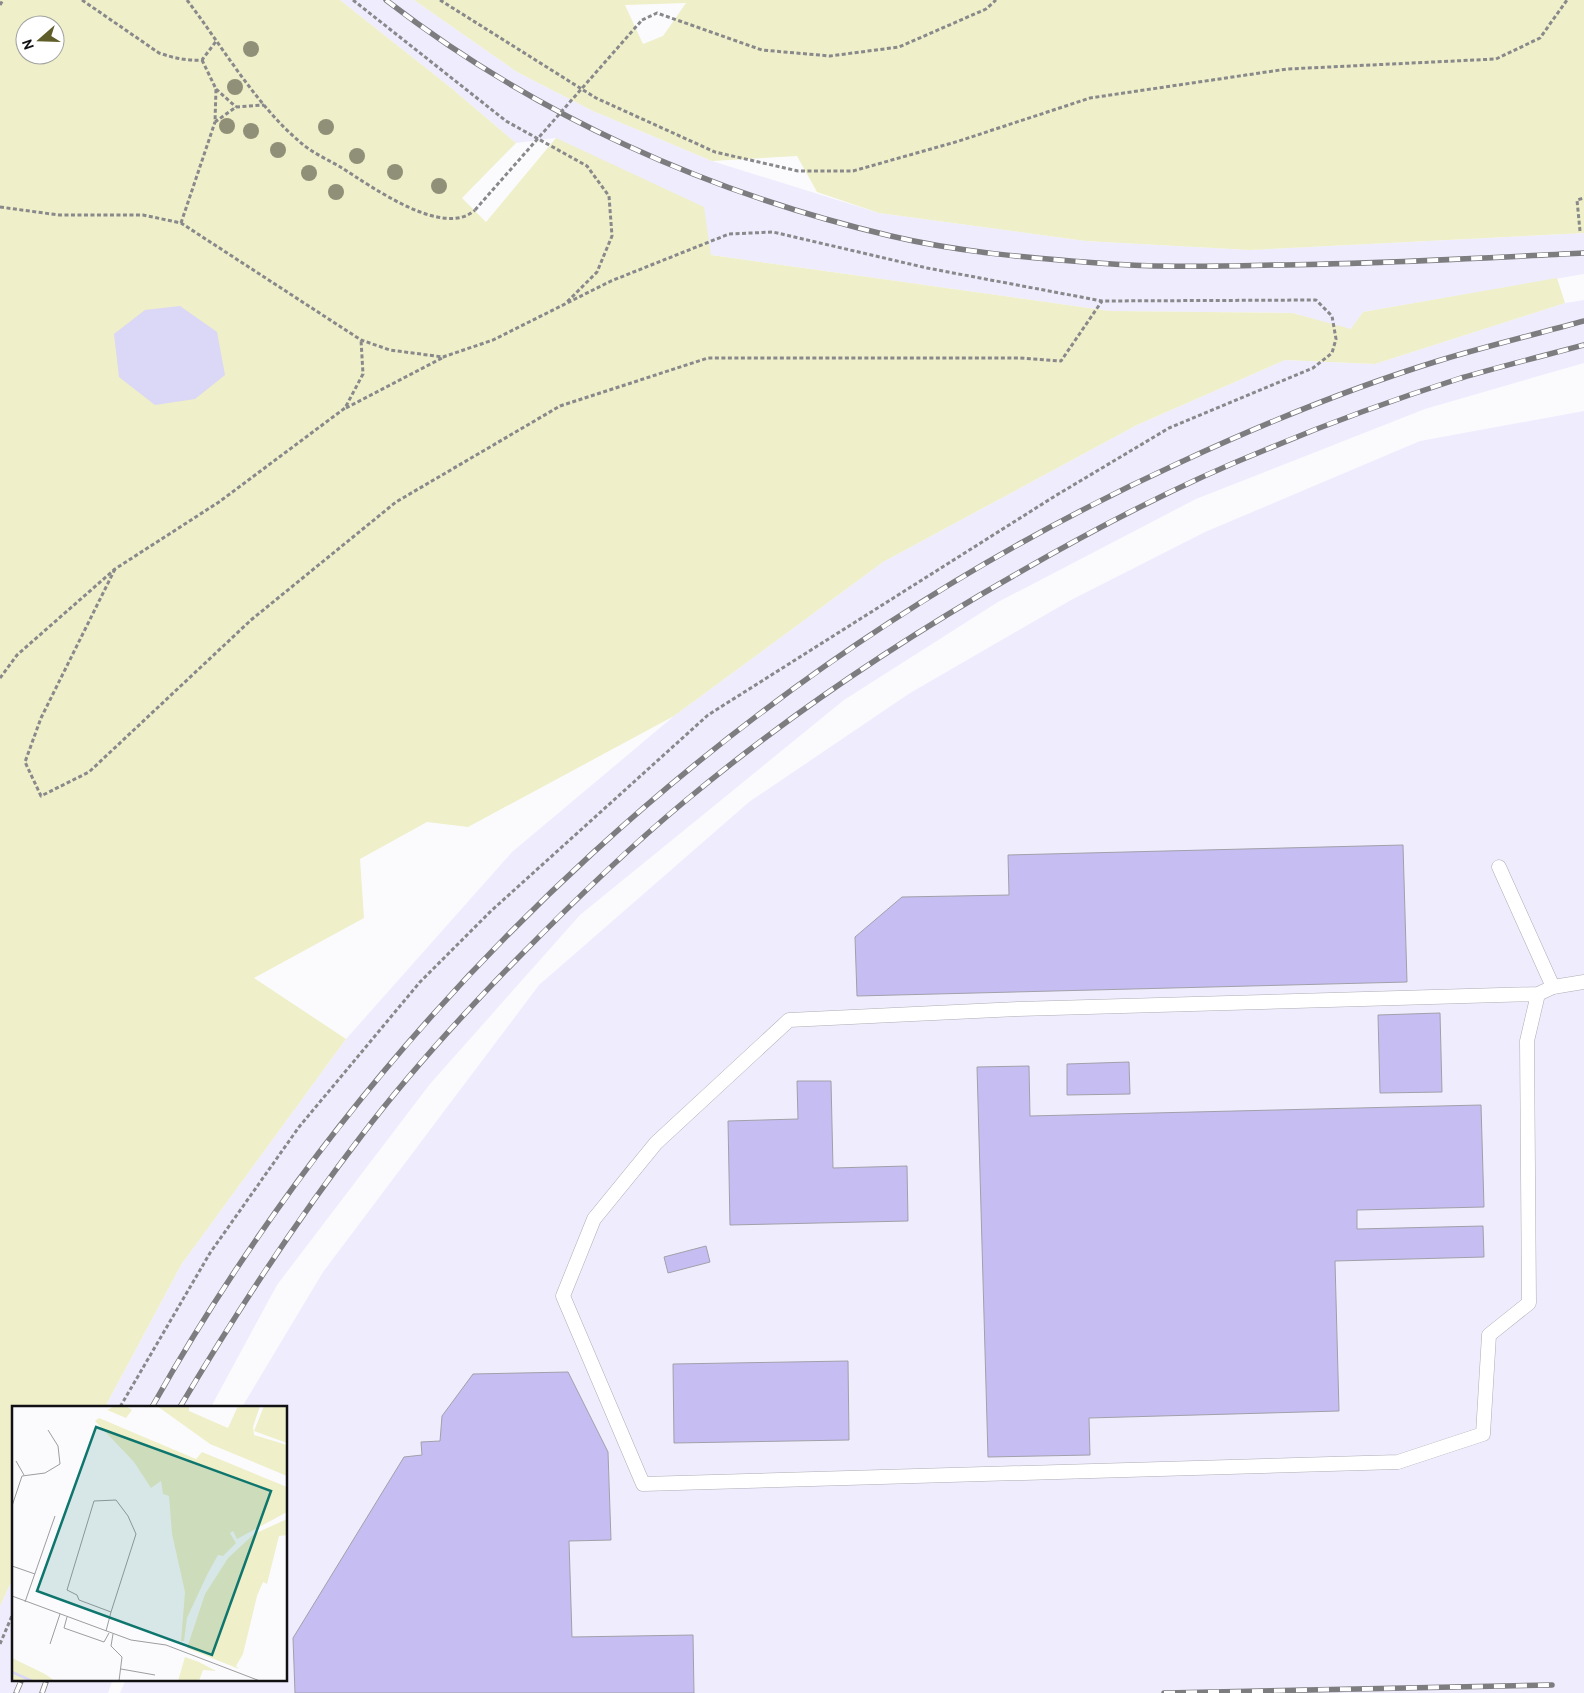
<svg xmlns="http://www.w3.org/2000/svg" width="1584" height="1693" viewBox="0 0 1584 1693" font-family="Overpass,sans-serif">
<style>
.built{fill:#efedfd}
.green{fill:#efefc9;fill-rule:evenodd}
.water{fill:#dbd7f7}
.building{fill:#c6bef2;stroke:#a1a0a9}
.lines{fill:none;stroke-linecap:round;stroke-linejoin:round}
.lane-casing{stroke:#adacb4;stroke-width:15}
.path{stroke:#89898c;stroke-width:3;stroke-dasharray:4 2.5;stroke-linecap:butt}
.lane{stroke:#fff;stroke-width:14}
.rail-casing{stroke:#7d7d80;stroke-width:5.5}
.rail{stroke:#fff;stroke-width:4;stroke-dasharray:11;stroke-linecap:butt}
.path-bridge{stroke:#89898c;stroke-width:3;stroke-dasharray:4 2.5;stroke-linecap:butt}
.tree{fill:#908f78}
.inset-river{fill:none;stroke:#dbd7f7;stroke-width:2.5}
.inset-road{fill:none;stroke:#9d9da0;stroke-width:1}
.view{fill:#0f766e;fill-opacity:0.15;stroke:#0f766e;stroke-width:2.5}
.inset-edge{fill:none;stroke:#111114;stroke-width:2.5}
</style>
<rect width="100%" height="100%" fill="#fbfbfe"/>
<!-- built -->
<g class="built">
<path d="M340 0H414L517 72 593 111 712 161 879 213 1086 241 1250 250 1584 233V274L1363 312 1351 330 1292 313 1110 311 711 255 556 138 516 143 450 87Z"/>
<path d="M1584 300V363L1425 409 1196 499 998 602 844 700 580 915 430 1084 277 1285 211 1407H105L181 1265 346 1039 512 852 674 716 883 562 1137 425 1285 360 1375 364 1565 303Z"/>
<path d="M1584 411V1693H120L126 1679H286V1407H242L323 1272 539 985 749 802 910 693 1071 600 1205 532 1420 441Z"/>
<path d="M14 1576V1679H113L108 1693H0V1606Z"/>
</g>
<!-- green -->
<g class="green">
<path d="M0 0H340L450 87 516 143 462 198 486 222 556 138 704 207 711 255 1110 311 1292 313 1351 329 1363 312 1557 278 1565 303 1375 364 1285 360 1137 425 883 562 674 716 468 827 427 822 360 859 364 918 254 978 346 1039 181 1265 105 1407H14V1576L0 1606ZM25 25H55V55H25Z"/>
<path d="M414 0H1584V233L1250 250 1086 241 879 213 817 192 797 156 712 161 593 111 517 72ZM686 3 663 36 643 44 625 5Z"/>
</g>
<!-- water -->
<path class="water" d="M180 306 217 332 225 375 195 399 155 405 119 377 114 334 145 310Z"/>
<!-- building -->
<g class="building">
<path d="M1403 845 1407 982 857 996 855 937 902 897 1009 895 1008 855Z"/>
<path d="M1440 1013 1442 1092 1380 1093 1378 1015Z"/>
<path d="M1129 1062 1130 1094 1067 1095V1064Z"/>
<path d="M1029 1066 1030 1116 1481 1105 1484 1207 1357 1210V1229L1483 1226 1484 1257 1335 1261 1339 1411 1089 1418 1090 1455 988 1457 977 1067Z"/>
<path d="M797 1081H831L833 1168 907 1166 908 1221 730 1225 728 1121 798 1119Z"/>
<path d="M706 1246 710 1262 668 1273 664 1257Z"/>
<path d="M848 1361 849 1440 674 1443 673 1364Z"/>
<path d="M568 1372 608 1452 611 1540 569 1541 572 1637 693 1635 694 1693H295L293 1638 404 1457 422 1455 421 1442 440 1441 442 1416 473 1374Z"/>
</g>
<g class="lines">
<defs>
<g id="lane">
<path d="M1499 867 1553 987"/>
<path d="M1538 994 1527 1041 1529 1303 1489 1335 1483 1434 1398 1462 643 1484 563 1296 594 1219 656 1143 789 1020 1018 1009 1538 994 1553 987 1584 982"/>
</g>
</defs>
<!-- lane casing -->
<use href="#lane" class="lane-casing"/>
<!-- path -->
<g class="path">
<path d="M82 0 159 53C174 58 186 61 202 60L217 40"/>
<path d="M187 0C222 46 256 105 300 142 312 153 329 160 342 168 371 186 443 239 475 210"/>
<path d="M353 0 506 121 587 166 609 196 612 236 597 272 567 302"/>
<path d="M440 0 596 98 715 152 798 171H853L959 141 1090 98 1287 69 1496 59 1540 38 1567 0"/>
<path d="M0 5 3 0"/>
<path d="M642 20 657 13 762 50 830 56 899 47 986 9 996 0"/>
<path d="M202 60 216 89 215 122 236 107 264 105"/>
<path d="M216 89 236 107"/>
<path d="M0 207 59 215H143L181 223 361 340 390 350 443 357 493 340 611 281 729 234 773 232 927 268 1102 301 1316 300 1332 316 1336 339 1332 353 1313 368 1169 428 1055 496 708 715 491 911 420 982 299 1127 210 1253 120 1407"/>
<path d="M181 223 215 122"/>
<path d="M1580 231 1577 200 1584 198"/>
<path d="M346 408 442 358"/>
<path d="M115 569 41 718 25 762 41 796 89 772 251 620 396 502 560 406 708 358H1020L1061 361 1102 301"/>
<path d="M0 678 17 655 115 569 219 502 345 408 363 374 361 340"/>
<path d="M0 1644 14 1611"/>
</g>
<!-- lane -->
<use href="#lane" class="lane"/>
<defs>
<g id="rail">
<path d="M386 0C535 115 708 193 891 236 958 252 1029 258 1098 263 1157 268 1216 266 1275 265 1378 264 1481 258 1584 253"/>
<path d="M152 1407C384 994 752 658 1181 462 1265 423 1353 387 1441 360 1488 346 1536 334 1584 321"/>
<path d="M180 1407C236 1313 295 1222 362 1135 409 1073 463 1014 518 958 571 904 625 851 684 802 786 717 897 642 1013 576 1094 529 1178 485 1265 450 1329 423 1395 399 1461 378 1502 366 1543 356 1584 345"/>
<path d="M16 1693 22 1679"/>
<path d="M42 1693 47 1679"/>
<path d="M1164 1693 1552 1685"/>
</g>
</defs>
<!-- rail casing -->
<use href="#rail" class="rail-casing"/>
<!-- rail -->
<use href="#rail" class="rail"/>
<!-- path-bridge -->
<path class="path-bridge" d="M475 210 642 20"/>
</g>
<!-- trees -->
<g class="tree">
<circle cx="251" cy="49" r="8"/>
<circle cx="235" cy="87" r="8"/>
<circle cx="227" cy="126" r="8"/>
<circle cx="326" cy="127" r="8"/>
<circle cx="251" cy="131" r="8"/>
<circle cx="278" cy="150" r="8"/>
<circle cx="357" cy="156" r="8"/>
<circle cx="395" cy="172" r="8"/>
<circle cx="309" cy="173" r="8"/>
<circle cx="439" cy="186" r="8"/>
<circle cx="336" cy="192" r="8"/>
</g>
<!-- overview -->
<g transform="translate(12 1406)">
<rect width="275" height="275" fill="#fbfbfe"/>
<path d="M103 0H114L120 4 114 12 95 4ZM145 0H177V5L216 22 226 0H248L241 21 242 29 275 39V70L198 38ZM252 0H275V37L242 25ZM87 12 184 53 190 46 275 81V106L225 133 221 125 218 127 224 137 211 150 206 149 195 169 175 212 172 235H169L173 186 160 128 157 90 151 88 149 75 139 82 122 56 83 15ZM275 113V129L267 130 255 178 251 176 245 190 231 248 224 260 227 263 175 242 193 188 216 152 242 128ZM173 251 187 256 204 265 191 264 187 275H166ZM0 252 33 268 43 275H0Z" fill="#efefc9"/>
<path class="inset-river" d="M0 266 20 275"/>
<path class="inset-road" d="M4 55 12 69M0 100 10 70 33 67 48 58 46 40 36 24M0 160 23 168M0 190 119 234 154 239 248 275M13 196 43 110M55 211 52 222 92 236 97 227M94 225 99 206 67 194 65 189 55 184 82 95 104 94 116 110 124 128 99 206M101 228 99 240 110 251 107 275M38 238 48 208M109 263 143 269"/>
<path class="view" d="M84 21 259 85 200 249 25 185Z"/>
<rect width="275" height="275" class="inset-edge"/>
</g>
<!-- north arrow -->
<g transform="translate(40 40) rotate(250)"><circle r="24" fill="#ffffff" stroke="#a0a0a1"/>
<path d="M0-4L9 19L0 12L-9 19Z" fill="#5f5d2a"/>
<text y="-8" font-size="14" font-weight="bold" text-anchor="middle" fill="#111114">N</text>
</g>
</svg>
